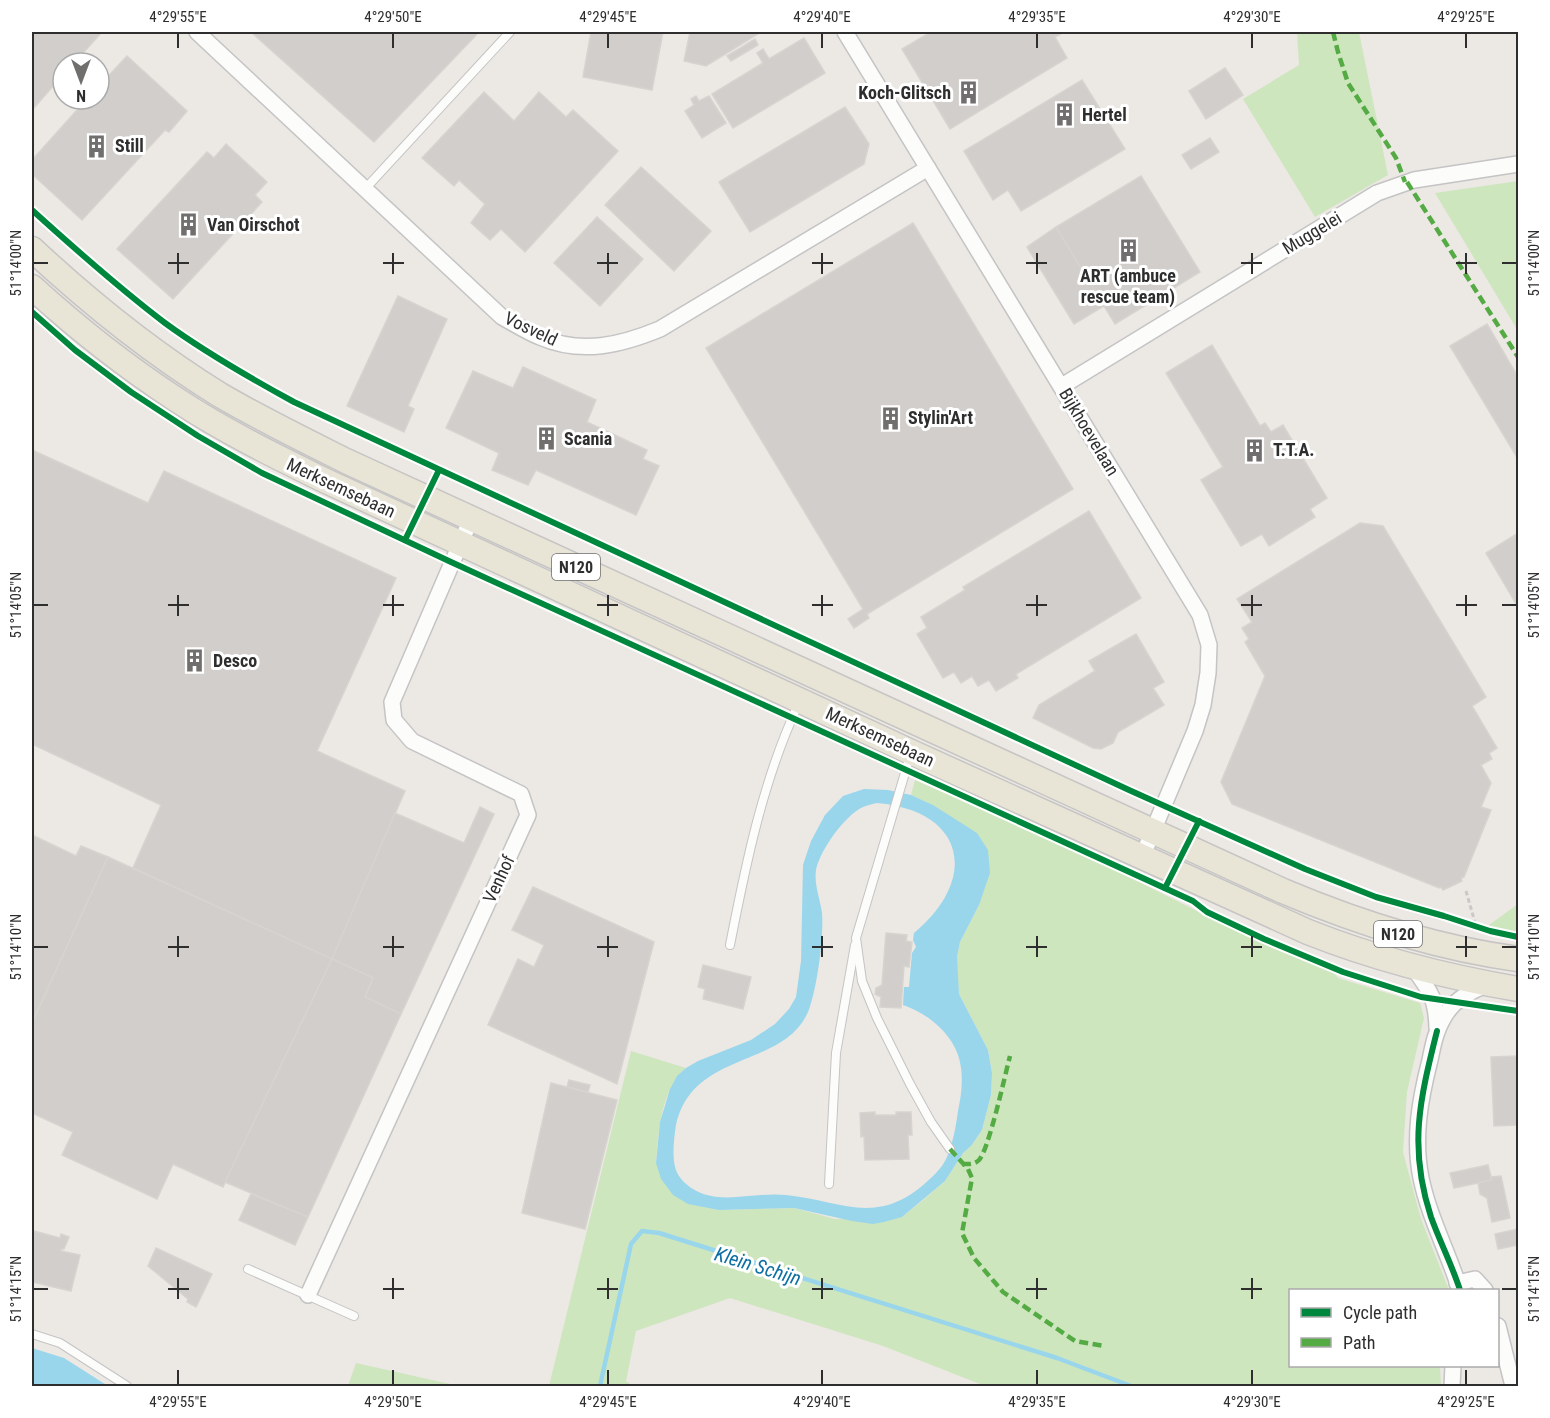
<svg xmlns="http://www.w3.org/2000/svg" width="1550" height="1418" viewBox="0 0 1550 1418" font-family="'Roboto Condensed',sans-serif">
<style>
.green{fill:#cee6be}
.water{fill:#99d6ec;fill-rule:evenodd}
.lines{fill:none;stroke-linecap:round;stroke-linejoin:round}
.stream{stroke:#99d6ec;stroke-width:4.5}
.building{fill:#d1cecb;stroke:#d7d4d0;stroke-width:1.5}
.service-casing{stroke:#c5c4c5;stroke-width:10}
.minor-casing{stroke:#c5c4c5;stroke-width:18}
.primary-casing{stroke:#c6c5c4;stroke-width:27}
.path{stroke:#c9c9c8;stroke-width:3;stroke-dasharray:4.5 3;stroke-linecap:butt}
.service{stroke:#fcfcfb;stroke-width:8}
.minor{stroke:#fcfcfb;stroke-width:15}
.primary{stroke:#e8e4d6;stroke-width:24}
.quiet{stroke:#54ab44;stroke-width:4.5;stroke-dasharray:9 4.5;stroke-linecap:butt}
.cycleway-casing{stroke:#fff;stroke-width:10}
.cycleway{stroke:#00873e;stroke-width:6}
.ticks{fill:none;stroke:#2e2e2e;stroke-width:2}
.labels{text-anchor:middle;stroke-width:6;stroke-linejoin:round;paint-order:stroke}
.shield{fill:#fff;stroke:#6d6d6d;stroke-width:1.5}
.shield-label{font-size:16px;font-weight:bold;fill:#2e2e2e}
.poi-label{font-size:18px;font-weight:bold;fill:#2e2e2e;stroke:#fff;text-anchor:start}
.street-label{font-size:18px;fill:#2e2e2e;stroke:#fff}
.water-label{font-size:20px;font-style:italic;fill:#0d6fa3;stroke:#fff}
.neatline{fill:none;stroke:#2e2e2e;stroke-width:2}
.ticks-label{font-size:15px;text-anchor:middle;fill:#2e2e2e}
</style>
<rect width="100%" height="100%" fill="#ece8e4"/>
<!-- green -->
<g class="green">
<path d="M1297 32H1359L1388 175 1315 217 1243 99 1299 65Z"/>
<path d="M1518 181V331L1435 193Z"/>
<path d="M915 780 1091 858 1259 942 1330 968 1338 978 1420 1003 1424 1018 1407 1092 1403 1152 1421 1219 1449 1290H1290V1366H1440L1441 1386H985L883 1346 730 1298 636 1331 626 1381 633 1386H549L631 1051 686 1068C660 1092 659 1130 656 1163L719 1210 794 1208 835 1219 902 1217 922 1201 945 1181 963 1153 971 1146 982 1130 991 1095 992 1073 988 1050 959 994 957 976V957L960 942 979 905 945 814 933 805 911 795Z"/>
<path d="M1518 904V935L1490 927 1489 925Z"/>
<path d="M356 1363 459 1386H348Z"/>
</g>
<!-- water -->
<g class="water">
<path d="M864 789 888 790 911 795 933 805 977 833 988 850 990 873 979 905 960 942 957 957 959 994 988 1050 992 1073 991 1095 982 1130 971 1146 963 1153 945 1181 902 1217 884 1222 873 1224 852 1221 794 1208 719 1210 688 1204 673 1195 661 1179 656 1163 660 1122 670 1089 677 1076 686 1068 698 1061 751 1040 775 1024 789 1009 796 997 801 961 803 865 811 841 825 815 843 796ZM877 803C966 811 979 879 914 933L913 940 916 947 912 953 909 987H904L903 1005C930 1014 958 1038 961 1068 963 1083 961 1097 958 1111 956 1126 953 1143 947 1157 942 1169 931 1178 922 1186 874 1226 838 1200 786 1195 751 1191 713 1209 685 1183 680 1178 677 1174 675 1167 672 1154 674 1138 676 1125 693 1050 783 1069 808 1012 817 990 824 936 822 913 820 898 814 885 816 870 820 850 845 815 863 807 867 805 873 804 877 803Z"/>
<path d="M32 1348 64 1358 108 1386H32Z"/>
</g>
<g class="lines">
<!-- stream -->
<path class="stream" d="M600 1386 631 1244 642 1231 659 1233 1057 1358 1131 1386"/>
</g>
<!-- building -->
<g class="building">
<path d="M32 32H102L74 63H63V75L32 110Z"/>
<path d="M251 32H479L374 142Z"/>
<path d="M591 32H663L652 90 583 77Z"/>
<path d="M690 32H761L706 66 684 61Z"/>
<path d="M931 32H1064L1055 37 1067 58 950 129 902 49Z"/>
<path d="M804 38 825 73 733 128 712 94 763 63 757 53 763 49 769 59Z"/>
<path d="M755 39 758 45 731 61 727 56Z"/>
<path d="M127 56 187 111 169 132 165 130 82 220 32 174V160L87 99H99V86Z"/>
<path d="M1225 68 1243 95 1206 119 1189 91Z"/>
<path d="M1082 80 1125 149 1021 211 1008 190 993 200 964 151Z"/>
<path d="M484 92 514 121 539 92 566 117 573 110 618 151 525 252 501 229 490 240 471 223 485 204 459 180 454 186 422 158Z"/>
<path d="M696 96 699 101 709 96 726 123 702 138 685 111 694 105 691 99Z"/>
<path d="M845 107 869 144 864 164 750 232 719 182Z"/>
<path d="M1210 138 1219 152 1191 169 1182 155Z"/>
<path d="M226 144 267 182 255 195 262 202 173 299 117 249 207 152 214 158Z"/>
<path d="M641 167 711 231 674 271 605 205Z"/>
<path d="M1141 176 1200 272 1115 324 1056 227Z"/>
<path d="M597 217 643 259 600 306 554 263Z"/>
<path d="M913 223 1073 489 867 614 869 618 854 628 848 619 863 609 706 348Z"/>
<path d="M1056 227 1104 306 1074 324 1027 247Z"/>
<path d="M398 296 447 319 408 406 414 409 404 432 347 406Z"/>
<path d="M1487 324 1518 377V459L1450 346Z"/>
<path d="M1212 345 1260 426 1265 423 1271 432 1283 425 1327 498 1310 509 1315 517 1269 546 1262 534 1241 546 1201 480 1223 467 1166 373Z"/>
<path d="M523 367 596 400 587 422 647 450 643 459 659 466 636 515 536 470 528 485 492 470 499 453 446 428 473 371 513 388Z"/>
<path d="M32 450 148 503 164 471 396 578 317 751 405 791 332 959 133 868 161 805 32 744Z"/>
<path d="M1089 511 1141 598 1016 674 1018 678 996 691 989 680 978 686 972 676 961 683 954 672 943 678 917 634 927 628 921 617 965 590 963 587Z"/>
<path d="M1360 523 1383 526 1486 697 1472 706 1497 748 1489 753 1492 759 1481 765 1491 783 1481 807 1491 810 1464 877 1461 878 1462 881 1443 890 1441 887 1439 888 1232 804 1221 782 1265 676 1245 642 1249 639 1242 628 1252 622 1237 599Z"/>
<path d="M1518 533V607L1486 553Z"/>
<path d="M1136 634 1164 682 1153 688 1164 705 1118 732 1113 743 1101 749 1093 748 1033 718 1039 705 1095 671 1089 661Z"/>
<path d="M480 807 494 814 401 1014 365 997 373 978 332 959 395 813 464 843Z"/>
<path d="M32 835 76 856 81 846 108 857 32 1023Z"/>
<path d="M108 857 332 959 223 1187 173 1164 157 1199 62 1155 73 1132 32 1113V1023Z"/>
<path d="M533 887 654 942 617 1084 488 1025 518 959 534 967 544 945 512 930Z"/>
<path d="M886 933 907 935 906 941 912 942 909 967 904 966 901 1008 880 1007 881 997 875 994 876 988 882 985Z"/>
<path d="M332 959 373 978 365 997 401 1014 308 1217 225 1182Z"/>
<path d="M703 965 751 977 743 1009 703 999 705 989 698 987Z"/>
<path d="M1518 1056V1125L1494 1126 1491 1057Z"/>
<path d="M569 1080 590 1085 588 1092 567 1087Z"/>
<path d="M551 1083 617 1100 585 1229 522 1213Z"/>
<path d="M875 1112V1115H896V1112H911L912 1135H908L909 1159 865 1160 864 1136 861 1137 860 1113Z"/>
<path d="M1488 1165 1492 1180 1454 1188 1450 1173Z"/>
<path d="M1501 1176 1510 1218 1492 1222 1487 1198 1480 1194 1478 1183 1492 1180 1491 1177Z"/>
<path d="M251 1194 308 1217 295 1245 239 1220Z"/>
<path d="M1518 1229V1245L1498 1249 1495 1234Z"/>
<path d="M34 1231 60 1238 61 1234 69 1237 64 1249H61V1251L80 1255 71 1291 32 1282V1240Z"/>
<path d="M156 1248 212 1274 196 1307 187 1302 188 1299 148 1266Z"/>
</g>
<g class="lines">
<defs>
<g id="service">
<path d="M365 189 510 32"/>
<path d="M910 756 856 938 862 981 877 1018 910 1084 931 1122 950 1149"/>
<path d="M730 945C746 863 763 780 798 705"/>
<path d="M829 1184 836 1053 855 945"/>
<path d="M248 1269 354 1316"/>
<path d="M32 1334 60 1343 127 1386"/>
</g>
<g id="minor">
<path d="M197 32 502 317C515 324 527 332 540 337 582 355 621 345 660 329L928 168"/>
<path d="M845 32 1200 615 1209 645 1208 673 1203 705 1195 731 1142 857"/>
<path d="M1062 386 1377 193 1414 180 1518 164"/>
<path d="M1412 966C1430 991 1436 997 1437 1028"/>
<path d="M1457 1283 1475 1279 1485 1290"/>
<path d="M1460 1290C1448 1252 1429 1217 1421 1178 1413 1138 1420 1099 1430 1060 1433 1045 1436 1030 1444 1017 1453 1001 1470 991 1487 985"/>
<path d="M308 1295 528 815 521 794 412 741 394 720 392 702 471 519"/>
<path d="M1498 1326 1513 1386"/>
<path d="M1452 1386 1453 1366"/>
</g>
<g id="primary">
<path d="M32 249C90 303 152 353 220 395 261 419 304 440 346 461L1283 891C1359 923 1436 948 1518 959"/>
<path d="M32 287C77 328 125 366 177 400 224 431 275 456 326 481L911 752 1308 932C1376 959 1447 977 1518 989"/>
</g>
</defs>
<!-- service casing -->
<use href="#service" class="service-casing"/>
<!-- minor casing -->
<use href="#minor" class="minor-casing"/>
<!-- primary casing -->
<use href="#primary" class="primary-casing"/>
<!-- path -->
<path class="path" d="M1466 891 1476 926"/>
<!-- service -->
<use href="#service" class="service"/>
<!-- minor -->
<use href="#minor" class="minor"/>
<!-- primary -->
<use href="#primary" class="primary"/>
<!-- quiet -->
<g class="quiet">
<path d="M1333 32 1338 52 1348 83 1396 158 1405 182"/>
<path d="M1407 182 1518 357"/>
<path d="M950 1149 968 1169 972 1178 962 1233 974 1258 1003 1292 1075 1341 1104 1346"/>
<path d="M962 1164C968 1164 974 1165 979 1160 989 1149 1005 1075 1010 1056"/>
</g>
<defs>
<g id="cycleway">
<path d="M32 210C75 249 119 288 165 323 206 353 250 378 294 402L1129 790 1305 869 1376 897 1444 916 1490 931 1518 937"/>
<path d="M32 312 75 350 131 392 198 436 262 473 451 562 1193 901 1207 912 1264 939 1343 972 1421 997 1518 1011"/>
<path d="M405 540 439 470"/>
<path d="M1165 888 1199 821"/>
<path d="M1437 1031C1420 1099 1408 1147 1431 1217 1440 1242 1452 1265 1460 1290"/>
</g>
</defs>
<!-- cycleway casing -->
<use href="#cycleway" class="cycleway-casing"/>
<!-- cycleway -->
<use href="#cycleway" class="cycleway"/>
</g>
<!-- ticks -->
<path class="ticks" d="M178 33V48M393 33V48M608 33V48M822 33V48M1037 33V48M1252 33V48M1466 33V48M178 253V274M393 253V274M608 253V274M822 253V274M1037 253V274M1252 253V274M1466 253V274M33 263H48M168 263H189M383 263H404M597 263H618M812 263H833M1026 263H1047M1241 263H1262M1456 263H1477M1502 263H1517M178 595V616M393 595V616M608 595V616M822 595V616M1037 595V616M1252 595V616M1466 595V616M33 605H48M168 605H189M383 605H404M597 605H618M812 605H833M1026 605H1047M1241 605H1262M1456 605H1477M1502 605H1517M178 936V957M393 936V957M608 936V957M822 936V957M1037 936V957M1252 936V957M1466 936V957M33 947H48M168 947H189M383 947H404M597 947H618M812 947H833M1026 947H1047M1241 947H1262M1456 947H1477M1502 947H1517M178 1278V1299M393 1278V1299M608 1278V1299M822 1278V1299M1037 1278V1299M1252 1278V1299M33 1289H48M168 1289H189M383 1289H404M597 1289H618M812 1289H833M1026 1289H1047M1241 1289H1262M1502 1289H1517M178 1370V1385M393 1370V1385M608 1370V1385M822 1370V1385M1037 1370V1385M1252 1370V1385M1466 1370V1385"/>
<!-- icons -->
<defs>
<symbol id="building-bare" viewBox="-9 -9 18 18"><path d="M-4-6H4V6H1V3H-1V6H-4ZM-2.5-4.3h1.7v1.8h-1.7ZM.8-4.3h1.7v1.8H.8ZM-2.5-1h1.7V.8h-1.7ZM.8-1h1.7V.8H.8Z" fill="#706f6e" stroke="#fff" stroke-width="2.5" paint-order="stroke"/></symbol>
</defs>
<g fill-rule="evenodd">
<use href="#building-bare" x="952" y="76" width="33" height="33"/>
<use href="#building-bare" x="1048" y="98" width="33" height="33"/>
<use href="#building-bare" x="80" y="130" width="33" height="33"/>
<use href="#building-bare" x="172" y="208" width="33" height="33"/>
<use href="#building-bare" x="1112" y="234" width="33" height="33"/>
<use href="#building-bare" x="874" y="402" width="33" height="33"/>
<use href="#building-bare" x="530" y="422" width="33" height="33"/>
<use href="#building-bare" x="1238" y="434" width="33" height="33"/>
<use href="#building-bare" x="178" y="644" width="33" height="33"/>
</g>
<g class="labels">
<!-- shield labels -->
<g class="shield">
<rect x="552" y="554" width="48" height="26" rx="4.5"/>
<rect x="1374" y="921" width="48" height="26" rx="4.5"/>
</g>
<g class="shield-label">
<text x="576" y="573">N120</text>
<text x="1398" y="940">N120</text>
</g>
<!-- poi labels -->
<g class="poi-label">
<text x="951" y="99" text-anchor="end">Koch-Glitsch</text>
<text x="1082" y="121">Hertel</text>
<text x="115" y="152">Still</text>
<text x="207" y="231">Van Oirschot</text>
<text x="1128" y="282" text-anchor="middle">ART (ambuce<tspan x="1128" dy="21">rescue team)</tspan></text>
<text x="908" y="424">Stylin'Art</text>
<text x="564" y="445">Scania</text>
<text x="1273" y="456">T.T.A.</text>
<text x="213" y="667">Desco</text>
</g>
<!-- street labels -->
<g class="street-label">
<text transform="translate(1312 233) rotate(-31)" y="6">Muggelei</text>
<text transform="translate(531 329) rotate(25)" y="6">Vosveld</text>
<text transform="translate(1089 432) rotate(59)" y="6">Bijkhoevelaan</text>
<text transform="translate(341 488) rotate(25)" y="6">Merksemsebaan</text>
<text transform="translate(880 737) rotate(25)" y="6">Merksemsebaan</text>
<text transform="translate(499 879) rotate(-65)" y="6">Venhof</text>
</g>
<!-- water labels -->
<g class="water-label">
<text transform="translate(758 1266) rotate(17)" y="7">Klein Schijn</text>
</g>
</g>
<!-- border -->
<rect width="1550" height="1418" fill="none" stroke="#ffffff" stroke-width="66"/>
<!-- legend -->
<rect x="1289" y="1289" width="210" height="78" fill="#ffffff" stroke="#ababab" stroke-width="1.5"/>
<rect x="1301" y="1308" width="30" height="9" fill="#00873e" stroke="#ababab" stroke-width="1.5"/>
<text x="1343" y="1319" font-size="18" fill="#2e2e2e">Cycle path</text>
<rect x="1301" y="1338" width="30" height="9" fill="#54ab44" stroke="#ababab" stroke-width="1.5"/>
<text x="1343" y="1349" font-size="18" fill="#2e2e2e">Path</text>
<!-- north arrow -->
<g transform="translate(81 81) rotate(180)"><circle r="28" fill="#ffffff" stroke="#ababab" stroke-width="1.5"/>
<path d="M0-4.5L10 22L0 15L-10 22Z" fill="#706f6e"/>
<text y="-9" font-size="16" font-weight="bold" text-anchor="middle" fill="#2e2e2e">N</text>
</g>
<rect x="33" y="33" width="1484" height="1352" class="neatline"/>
<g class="ticks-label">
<text x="178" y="22">4°29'55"E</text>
<text x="393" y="22">4°29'50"E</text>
<text x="608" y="22">4°29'45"E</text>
<text x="822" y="22">4°29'40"E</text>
<text x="1037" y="22">4°29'35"E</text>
<text x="1252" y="22">4°29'30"E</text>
<text x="1466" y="22">4°29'25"E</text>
<text transform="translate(1534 263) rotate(-90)" y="5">51°14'00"N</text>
<text transform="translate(16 263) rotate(-90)" y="5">51°14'00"N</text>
<text transform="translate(1534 605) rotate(-90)" y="5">51°14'05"N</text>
<text transform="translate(16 605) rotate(-90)" y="5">51°14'05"N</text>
<text transform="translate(1534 947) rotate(-90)" y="5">51°14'10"N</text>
<text transform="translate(16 947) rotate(-90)" y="5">51°14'10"N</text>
<text transform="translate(1534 1289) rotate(-90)" y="5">51°14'15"N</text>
<text transform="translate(16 1289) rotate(-90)" y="5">51°14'15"N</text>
<text x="178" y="1407">4°29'55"E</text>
<text x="393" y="1407">4°29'50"E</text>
<text x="608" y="1407">4°29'45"E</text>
<text x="822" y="1407">4°29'40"E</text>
<text x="1037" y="1407">4°29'35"E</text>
<text x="1252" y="1407">4°29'30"E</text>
<text x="1466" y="1407">4°29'25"E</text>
</g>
</svg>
